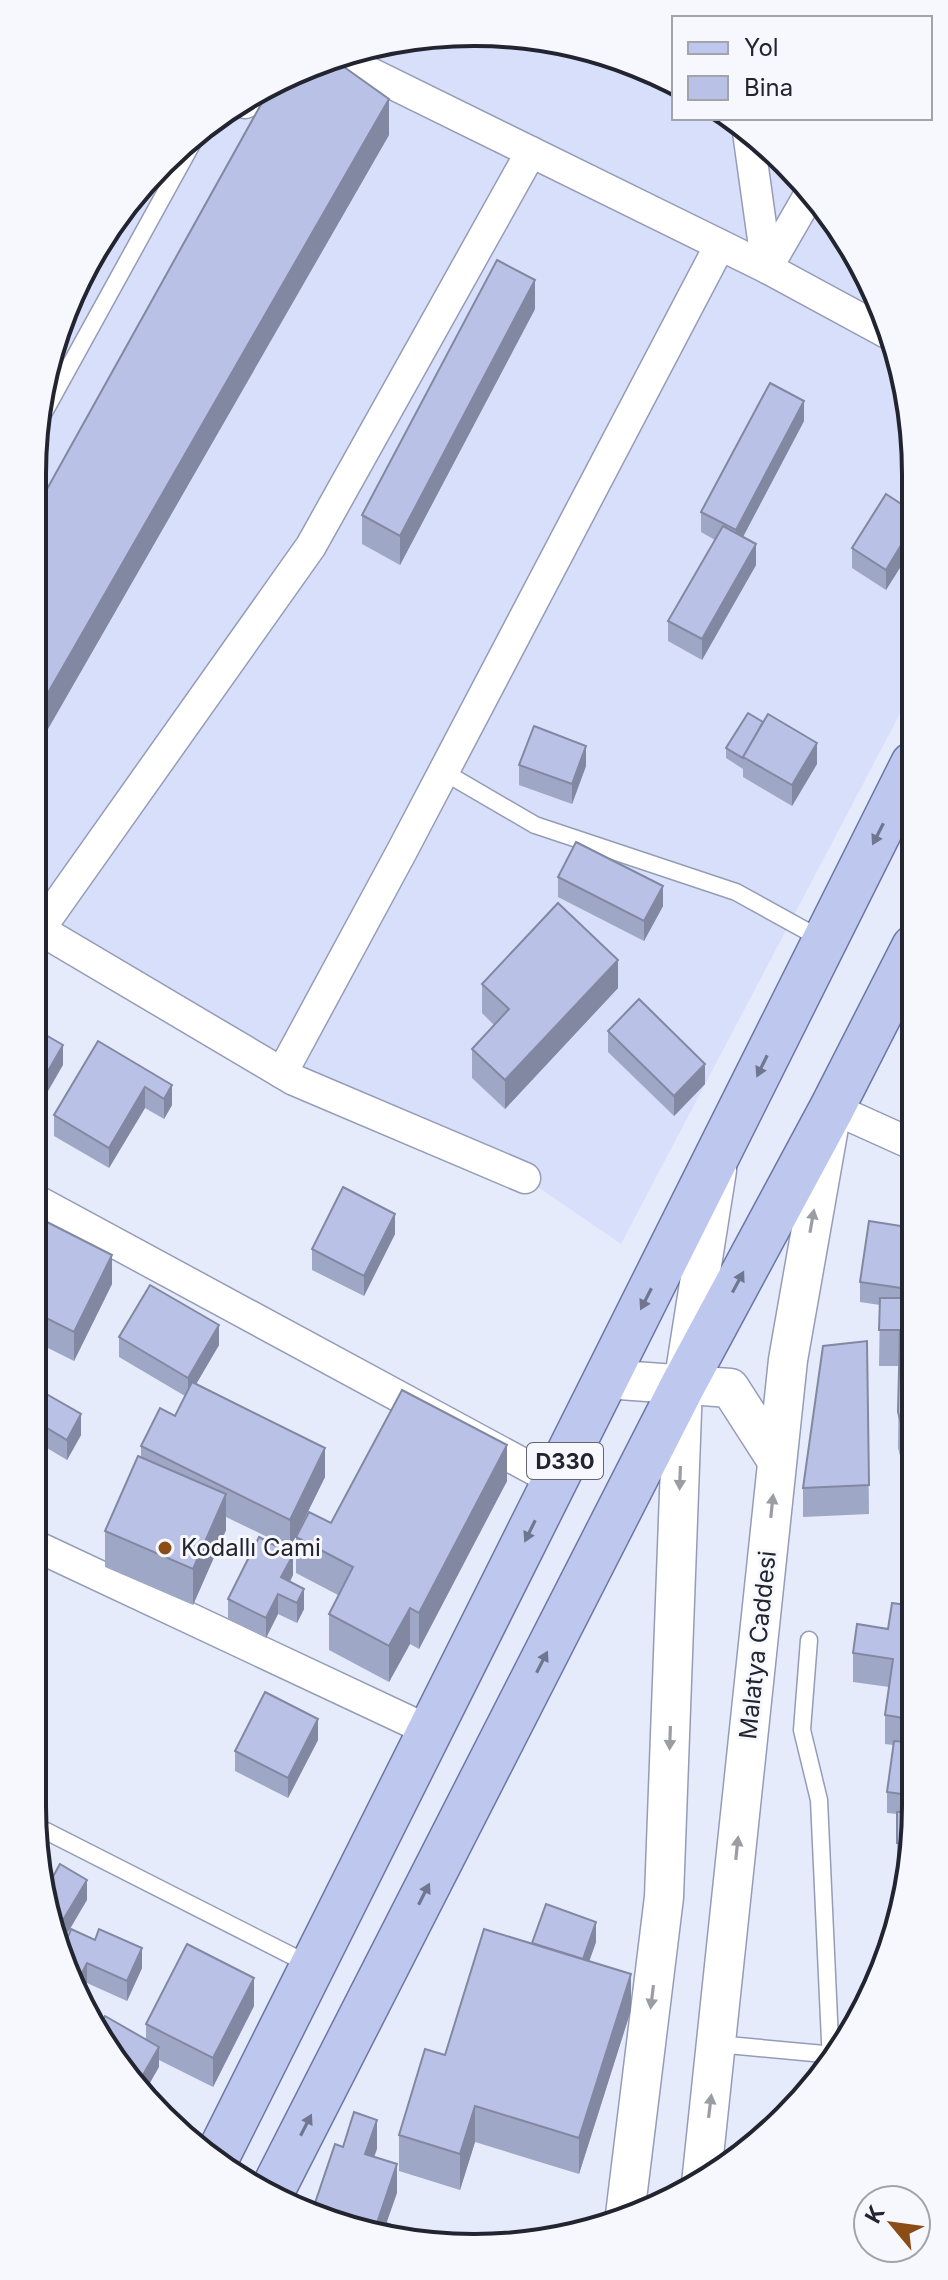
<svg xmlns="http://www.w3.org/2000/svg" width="948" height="2280" viewBox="0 0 948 2280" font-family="Inter,sans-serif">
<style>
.built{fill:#d7dffb}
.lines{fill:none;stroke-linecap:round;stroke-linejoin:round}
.service-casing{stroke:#959cb7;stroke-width:19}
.minor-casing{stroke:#959cb7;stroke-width:33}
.tertiary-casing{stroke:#959cb7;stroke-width:41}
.primary-casing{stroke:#6b77a6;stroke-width:47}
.service{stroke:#fff;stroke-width:16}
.minor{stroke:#fff;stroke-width:30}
.tertiary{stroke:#fff;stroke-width:38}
.primary{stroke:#bec8ef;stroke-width:44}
.wall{fill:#9fa7c6}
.shaded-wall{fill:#8288a1}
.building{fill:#b9c2e6;stroke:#8288a1;stroke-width:2}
.oneway{fill:#707690}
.oneway2{fill:#9c9da2}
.poi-dot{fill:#8c4c15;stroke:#f7f8fe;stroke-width:3}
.labels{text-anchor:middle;stroke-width:6;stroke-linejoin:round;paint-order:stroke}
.shield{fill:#f7f8fe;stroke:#62646e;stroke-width:2}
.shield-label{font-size:22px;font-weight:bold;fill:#222530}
.poi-label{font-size:24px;fill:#222530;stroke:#f7f8fe;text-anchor:start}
.street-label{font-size:24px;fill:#222530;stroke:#f7f8fe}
.rim{fill:none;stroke:#222530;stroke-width:4}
</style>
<rect width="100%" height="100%" fill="#e6ebfc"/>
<!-- built -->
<path class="built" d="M445 33 616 55 674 84V118H733L807 183 871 279 912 416 913 689 621 1244 525 1178 32 937V474L55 332 141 183 278 78Z"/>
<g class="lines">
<defs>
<g id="service">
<path d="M41 418 192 144"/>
<path d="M444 772 535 825 736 892 823 940"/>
<path d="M809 1640 802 1730 819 1800 831 2063"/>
<path d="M46 1831 312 1966"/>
<path d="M717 2044 835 2055"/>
</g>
<g id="minor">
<path d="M344 60 767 268 812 190"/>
<path d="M245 103 305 76"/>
<path d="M748 132 767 268 887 333"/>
<path d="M32 925 294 1080 525 1178"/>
<path d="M32 940 311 546 531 152"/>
<path d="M282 1073 402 851 720 245"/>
<path d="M832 1108 914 1145"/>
<path d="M32 1198 555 1481"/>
<path d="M32 1562 40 1548 430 1731"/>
</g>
<g id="tertiary">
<path d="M606 1379 730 1388 777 1461"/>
<path d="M701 2184 788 1360 829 1127"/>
<path d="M625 2215 664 1897 683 1385 717 1170"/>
</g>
<g id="primary">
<path d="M216 2159 913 764"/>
<path d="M270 2195 683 1385 832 1108 914 947"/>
</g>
</defs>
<!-- service casing -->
<use href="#service" class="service-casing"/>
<!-- minor casing -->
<use href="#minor" class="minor-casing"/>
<!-- tertiary casing -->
<use href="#tertiary" class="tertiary-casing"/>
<!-- primary casing -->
<use href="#primary" class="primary-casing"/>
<!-- service -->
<use href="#service" class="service"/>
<!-- minor -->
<use href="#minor" class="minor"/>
<!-- tertiary -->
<use href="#tertiary" class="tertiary"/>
<!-- primary -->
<use href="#primary" class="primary"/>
</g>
<!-- wall -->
<g class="wall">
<path d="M389 135 33 755H32V516Z"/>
<path d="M535 309 400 565 362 544V515Z"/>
<path d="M804 421 743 537 756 565 702 660 668 641V621L715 540 701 532V512Z"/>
<path d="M912 511 913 547 886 590 852 568V548Z"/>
<path d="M763 722 817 764 792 806 743 777V769L726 758V748Z"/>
<path d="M519 765 586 766 572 804 519 785Z"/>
<path d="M558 877 663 906 644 941 558 897Z"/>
<path d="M482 984 618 988 505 1109 472 1078V1049L494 1025 482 1013Z"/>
<path d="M608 1031 705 1084 674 1116 608 1052Z"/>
<path d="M98 1041 172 1105 164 1119 145 1108 109 1168 54 1136V1115Z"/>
<path d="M914 1228 915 1549H904L905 1475 898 1448 899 1366H879L880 1305 860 1302V1282Z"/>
<path d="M395 1234 364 1296 312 1270V1249Z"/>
<path d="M32 1250 112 1284 74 1361 32 1340Z"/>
<path d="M119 1337 219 1345 196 1384 325 1477 290 1548 226 1517V1530L193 1605 105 1567V1531L141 1457V1446L175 1416 185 1396 119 1357Z"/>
<path d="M867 1341 869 1514 803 1517V1488Z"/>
<path d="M32 1394 81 1435 67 1460 32 1439Z"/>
<path d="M507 1481 419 1649 410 1644 389 1682 329 1650V1614L338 1595 296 1573V1537L331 1523Z"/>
<path d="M293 1575 290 1582 304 1609 297 1623 278 1614 266 1638 228 1619V1599Z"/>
<path d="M915 1606 916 1806 907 1863H897V1814L887 1813V1792L893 1745 885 1744V1715L889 1687 853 1682V1653L888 1629Z"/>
<path d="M318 1740 288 1798 235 1771V1751Z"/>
<path d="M596 1942 589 1961 631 2010 579 2174 475 2142 460 2190 399 2171V2135L445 2055 532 1943Z"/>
<path d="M60 1956 142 1968 127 2001 87 1983 82 1994Z"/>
<path d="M254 2006 213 2087 159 2060V2067L146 2040V2024Z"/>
</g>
<!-- shaded-wall -->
<g class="shaded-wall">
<path d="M389 99V135L33 755V719Z"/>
<path d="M535 280V309L400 565V536Z"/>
<path d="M804 401V421L736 550V530Z"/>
<path d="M912 527 913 547 886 590V570Z"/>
<path d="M756 544V565L702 660V639Z"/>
<path d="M817 743V764L792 806V785Z"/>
<path d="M586 746V766L572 804V784Z"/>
<path d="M663 886V906L644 941V921Z"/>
<path d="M618 960V988L505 1109V1080Z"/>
<path d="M63 1045V1065L32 1119V1099Z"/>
<path d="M705 1064V1084L674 1116V1096Z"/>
<path d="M172 1085V1105L164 1119V1099Z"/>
<path d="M145 1087V1108L109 1168V1148Z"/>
<path d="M395 1214V1234L364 1296V1276Z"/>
<path d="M112 1255V1284L74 1361V1332Z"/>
<path d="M219 1325V1345L188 1398V1378Z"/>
<path d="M81 1414V1435L67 1460V1440Z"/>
<path d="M507 1445V1481L419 1649V1613Z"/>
<path d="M325 1448V1477L290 1548V1520Z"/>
<path d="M226 1494V1530L193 1605V1569Z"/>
<path d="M293 1555V1575L282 1595 281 1577Z"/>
<path d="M304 1589V1609L297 1623V1603Z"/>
<path d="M278 1594V1614L266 1638V1618Z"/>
<path d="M410 1608V1644L389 1682V1646Z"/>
<path d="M318 1719V1740L288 1798V1778Z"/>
<path d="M87 1880V1900L57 1951 54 1935Z"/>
<path d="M596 1922V1942L582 1982V1962Z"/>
<path d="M142 1948V1968L127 2001V1981Z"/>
<path d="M87 1963V1983L82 1994 81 1975Z"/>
<path d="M631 1974V2010L579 2174V2138Z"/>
<path d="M254 1978V2006L213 2087V2058Z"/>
<path d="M159 2047V2067L142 2097 136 2087Z"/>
<path d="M475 2106V2142L460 2190V2154Z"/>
<path d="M377 2120V2149L365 2183V2154Z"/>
<path d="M397 2164V2193L383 2233 378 2220Z"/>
</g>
<!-- building -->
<g class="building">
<path d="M337 62 389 99 33 719 32 516 274 81 278 78Z"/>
<path d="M497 260 535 280 400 536 362 515Z"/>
<path d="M770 383 804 401 736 530 701 512Z"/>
<path d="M886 494 912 511V527L886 570 852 548Z"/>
<path d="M723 526 756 544 702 639 668 621Z"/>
<path d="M748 713 763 722 743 758 726 748Z"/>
<path d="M768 714 817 743 792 785 743 757Z"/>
<path d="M534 726 586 746 572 784 519 765Z"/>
<path d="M576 842 663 886 644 921 558 877Z"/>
<path d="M558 903 618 960 505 1080 472 1049 509 1009 482 984Z"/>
<path d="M639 999 705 1064 674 1096 608 1031Z"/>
<path d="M32 1027 63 1045 32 1099Z"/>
<path d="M98 1041 172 1085 164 1099 145 1087 109 1148 54 1115Z"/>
<path d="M343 1187 395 1214 364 1276 312 1249Z"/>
<path d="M869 1221 914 1228 915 1290 860 1282Z"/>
<path d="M47 1222 112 1255 74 1332 32 1311V1250Z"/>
<path d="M150 1285 219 1325 188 1378 119 1337Z"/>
<path d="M880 1298H915V1514L904 1513 906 1442 898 1412 900 1330H879Z"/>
<path d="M867 1341 869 1485 803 1488 823 1346Z"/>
<path d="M192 1382 325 1448 290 1520 141 1446 160 1408 175 1416Z"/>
<path d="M36 1388 81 1414 67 1440 32 1419V1394Z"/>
<path d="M402 1390 507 1445 419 1613 410 1608 389 1646 329 1614 353 1567 296 1537 309 1512 331 1523Z"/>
<path d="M138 1456 226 1494 193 1569 105 1531Z"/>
<path d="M259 1537 293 1555 281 1577 304 1589 297 1603 278 1594 266 1618 228 1599Z"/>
<path d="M892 1603 915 1606 916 1720 885 1715 893 1659 853 1653 857 1624 888 1629Z"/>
<path d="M265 1692 318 1719 288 1778 235 1751Z"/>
<path d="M894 1741 916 1743V1796L887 1792Z"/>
<path d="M897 1812H915L910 1843H897Z"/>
<path d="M60 1864 87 1880 54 1935 46 1889Z"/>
<path d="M546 1904 596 1922 583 1959 532 1943Z"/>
<path d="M71 1929 95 1940 99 1929 142 1948 127 1981 87 1963 81 1975 68 1969 60 1956Z"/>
<path d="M484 1929 631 1974 579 2138 475 2106 460 2154 399 2135 425 2049 445 2055Z"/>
<path d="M187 1944 254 1978 213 2058 146 2024Z"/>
<path d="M105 2016 159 2047 136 2087 100 2025Z"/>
<path d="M354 2112 377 2120 365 2154 397 2164 378 2220 403 2229 400 2239 313 2209 335 2144 343 2147Z"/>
</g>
<!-- one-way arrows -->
<defs><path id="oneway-solid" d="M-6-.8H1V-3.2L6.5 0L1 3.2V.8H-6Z" transform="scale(2)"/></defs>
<g class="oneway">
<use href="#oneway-solid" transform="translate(878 834) rotate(117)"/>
<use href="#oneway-solid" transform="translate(762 1066) rotate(116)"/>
<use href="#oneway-solid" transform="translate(738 1282) rotate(-62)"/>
<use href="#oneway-solid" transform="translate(646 1299) rotate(117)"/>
<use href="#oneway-solid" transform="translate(530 1531) rotate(116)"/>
<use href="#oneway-solid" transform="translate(542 1662) rotate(-63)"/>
<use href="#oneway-solid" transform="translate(424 1894) rotate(-63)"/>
<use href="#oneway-solid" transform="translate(306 2125) rotate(-63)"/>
</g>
<g class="oneway2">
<use href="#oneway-solid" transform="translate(812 1221) rotate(-80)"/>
<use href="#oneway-solid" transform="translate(680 1478) rotate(92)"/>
<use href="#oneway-solid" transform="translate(772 1506) rotate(-84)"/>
<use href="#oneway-solid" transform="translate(670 1738) rotate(92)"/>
<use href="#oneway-solid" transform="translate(737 1848) rotate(-84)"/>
<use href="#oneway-solid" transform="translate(652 1997) rotate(97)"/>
<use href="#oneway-solid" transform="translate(710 2106) rotate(-83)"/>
</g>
<!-- markers -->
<circle class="poi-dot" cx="165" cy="1548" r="8"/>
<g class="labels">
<!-- shield labels -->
<rect class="shield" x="527" y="1443" width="76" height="36" rx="6"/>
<g class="shield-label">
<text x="565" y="1469">D330</text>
</g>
<!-- poi labels -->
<g class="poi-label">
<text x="181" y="1556">Kodallı Cami</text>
</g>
<!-- street labels -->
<g class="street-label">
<text transform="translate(758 1645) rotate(-84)" y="8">Malatya Caddesi</text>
</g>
</g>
<!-- crop -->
<path d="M0 0H948V2280H0ZM474 46H474A428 428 0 0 1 902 474V1806A428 428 0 0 1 474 2234H474A428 428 0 0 1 46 1806V474A428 428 0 0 1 474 46Z" fill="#f7f8fe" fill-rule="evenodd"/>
<path class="rim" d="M474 46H474A428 428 0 0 1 902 474V1806A428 428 0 0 1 474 2234H474A428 428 0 0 1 46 1806V474A428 428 0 0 1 474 46Z"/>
<!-- legend -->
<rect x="672" y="16" width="260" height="104" fill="#f7f8fe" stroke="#a2a4ac" stroke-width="2"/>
<rect x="688" y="42" width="40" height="12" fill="#bec8ef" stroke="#a2a4ac" stroke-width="2"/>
<text x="744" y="56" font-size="24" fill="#222530">Yol</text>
<rect x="688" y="76" width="40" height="24" fill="#b9c2e6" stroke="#a2a4ac" stroke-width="2"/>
<text x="744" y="96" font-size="24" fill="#222530">Bina</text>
<!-- north arrow -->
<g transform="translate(892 2224) rotate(299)"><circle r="38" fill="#f7f8fe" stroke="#a2a4ac" stroke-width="2"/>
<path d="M0-6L14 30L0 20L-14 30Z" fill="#8c4c15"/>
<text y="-12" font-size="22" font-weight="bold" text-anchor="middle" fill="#222530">K</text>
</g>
</svg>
